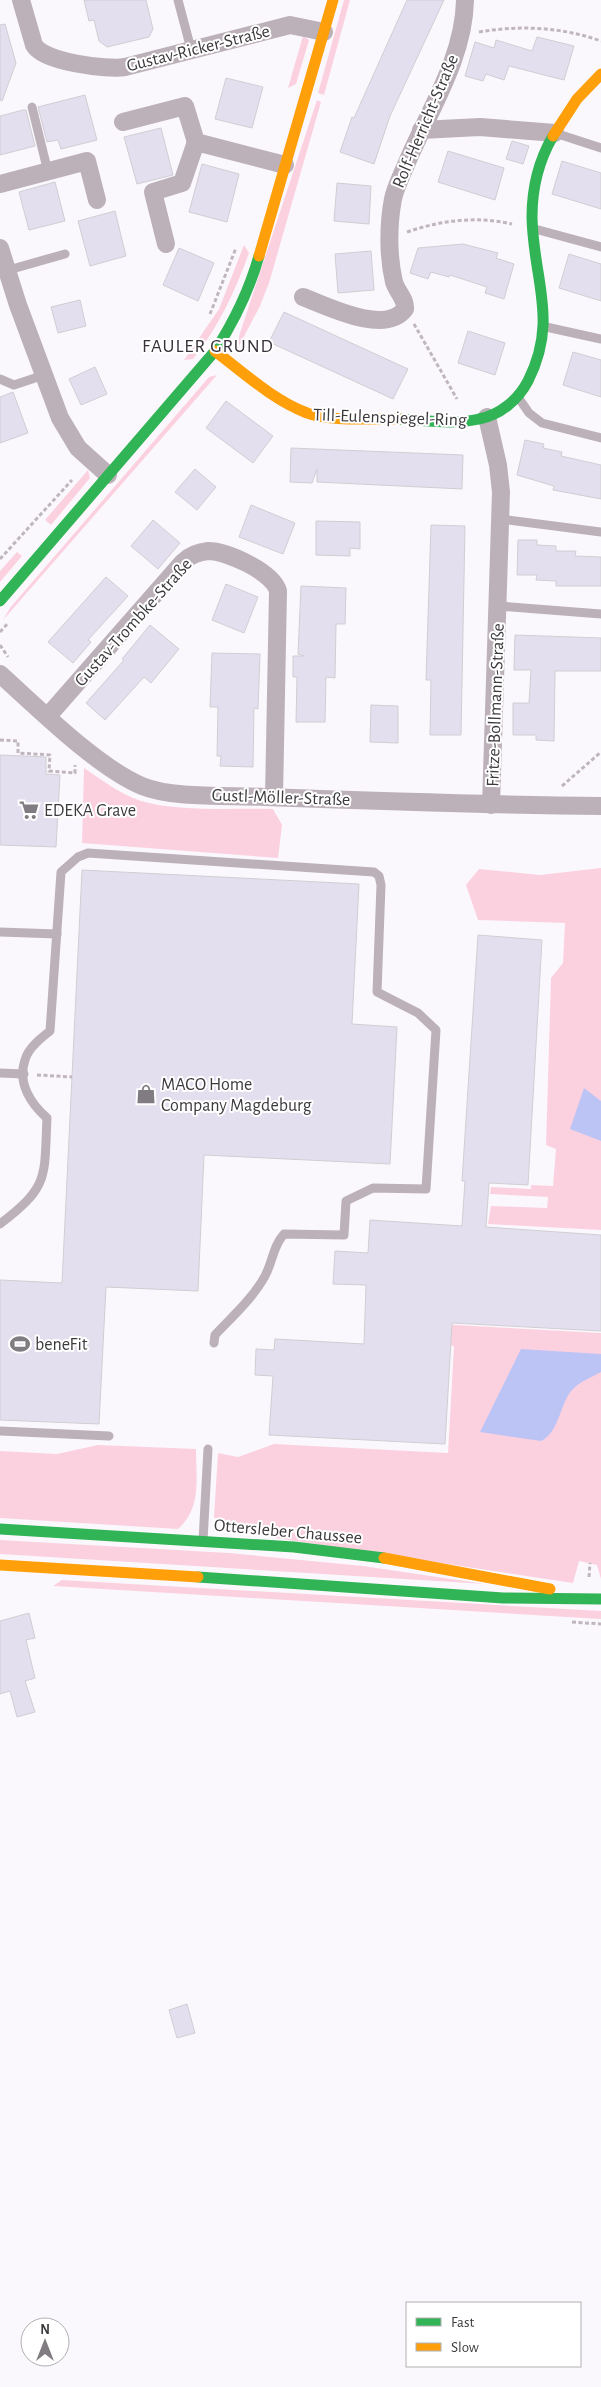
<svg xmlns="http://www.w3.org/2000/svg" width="601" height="2387" viewBox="0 0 601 2387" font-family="'Alegreya Sans',sans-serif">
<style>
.green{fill:#fcd1df}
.water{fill:#bcc4f6}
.building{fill:#e4dfef;stroke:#d0ced3}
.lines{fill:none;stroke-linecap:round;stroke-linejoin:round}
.path{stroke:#bfb7bd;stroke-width:3;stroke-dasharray:4 2.5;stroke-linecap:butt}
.lane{stroke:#bcb1b8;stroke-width:9}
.street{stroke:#bcb1b8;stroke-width:18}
.fast{stroke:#30b455;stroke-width:11}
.slow{stroke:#ff9f0a;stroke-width:11}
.labels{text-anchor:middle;stroke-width:4;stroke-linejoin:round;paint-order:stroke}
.street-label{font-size:18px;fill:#3d3a3e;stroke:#fff}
.poi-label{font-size:18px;fill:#3d3a3e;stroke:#fff;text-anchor:start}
.neighbourhood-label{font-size:19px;letter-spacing:1px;fill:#38313a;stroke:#fff}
</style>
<rect width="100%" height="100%" fill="#fbf8fd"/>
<!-- green -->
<g class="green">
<path d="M344 0H350L324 95 318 93Z"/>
<path d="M303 36 309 40 296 84 288 88Z"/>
<path d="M317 100 321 102 269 283 260 306 239 346V336Z"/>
<path d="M244 245 249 253C235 292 219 326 193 359L184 360 219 309Z"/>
<path d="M217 375 3 620 10 608 209 377Z"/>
<path d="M88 470 90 478 51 525 45 520Z"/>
<path d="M17 552 22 556 0 582V571Z"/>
<path d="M84 768C102 780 120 794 141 801 177 812 234 808 273 809L282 825 278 858 82 843Z"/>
<path d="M601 868V1230L488 1224 491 1206 547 1208 548 1197 490 1194 491 1187 531 1189V1185L553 1186 556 1149 546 1145 551 978 563 963 565 923 478 920 466 885 479 869 540 875Z"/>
<path d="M383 1321 601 1333V1579L597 1565 579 1561 573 1583 236 1532 228 1530 214 1517 218 1453 238 1457 274 1444 448 1453 454 1346 381 1341Z"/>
<path d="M98 1445 196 1449C196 1478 202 1508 178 1529L0 1518V1451L57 1454Z"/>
<path d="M0 1540 229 1553 363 1566 485 1584 0 1554Z"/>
<path d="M62 1580 601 1611V1619L53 1586Z"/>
</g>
<!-- water -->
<g class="water">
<path d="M584 1088 601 1101V1141L570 1129Z"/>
<path d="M521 1349 601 1354V1372C592 1377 581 1381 574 1388 559 1402 561 1431 541 1441L480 1432Z"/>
</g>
<!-- building -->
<g class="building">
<path d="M84 0H146L153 29 149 37 107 47 99 41 94 20 89 21Z"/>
<path d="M407 0H444L390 116 374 164 340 152 352 117 354 118Z"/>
<path d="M5 24 16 63 2 101 0 100V25Z"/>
<path d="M537 37 574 46 564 80 509 66 504 80 486 74 483 81 465 76 475 42 494 48 496 40 532 51Z"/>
<path d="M226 78 263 87 252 128 215 119Z"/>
<path d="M85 95 97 140 61 149 58 140 47 142 38 107Z"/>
<path d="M23 110H26L35 146 0 155V116Z"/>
<path d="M161 128 173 175 137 184 124 137Z"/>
<path d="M512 141 529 146 523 164 506 159Z"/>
<path d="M448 151 504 168 495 200 438 182Z"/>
<path d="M562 161 601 173V209L552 194Z"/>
<path d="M202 164 239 174 227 222 189 212Z"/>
<path d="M55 182 65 221 29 230 19 192Z"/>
<path d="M337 183 371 186 369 224 334 221Z"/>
<path d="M115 211 126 256 90 266 78 221Z"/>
<path d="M463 244 498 253 496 258 514 264 504 299 485 293 487 287 450 275 449 277 431 272 428 279 410 273 418 248Z"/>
<path d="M179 248 214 263 198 301 163 285Z"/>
<path d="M371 251 374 290 338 293 335 254Z"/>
<path d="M569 254 601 264V301L559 288Z"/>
<path d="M80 300 86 326 58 333 51 307Z"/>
<path d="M284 312 408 369 393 399 269 342Z"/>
<path d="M468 331 505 343 495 375 458 363Z"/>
<path d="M573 352 601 360V397L563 385Z"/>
<path d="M95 367 107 394 81 405 69 379Z"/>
<path d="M13 392 28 433 0 443V397Z"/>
<path d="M226 401 273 436 253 463 206 428Z"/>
<path d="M525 440 544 444 543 448 562 452 561 456 601 465V499L553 490 554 486 517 475Z"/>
<path d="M291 448 463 455 462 489 317 482V469L312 483 290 482Z"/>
<path d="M195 469 216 487 197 510 175 492Z"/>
<path d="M251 505 295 523 283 554 239 537Z"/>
<path d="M153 520 180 543 158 569 131 546Z"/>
<path d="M316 521 360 522V549L350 548V556L316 555Z"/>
<path d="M431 525 465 526 461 735H430L431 680H426Z"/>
<path d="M518 540H537V545L556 546V551H576L575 556 601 557V586H556V581L536 580 537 575H517Z"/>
<path d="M106 577 128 596 88 640 91 642 73 663 48 642Z"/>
<path d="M226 584 258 597 244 633 212 620Z"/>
<path d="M301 586 346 588 345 624H336L335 678 326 677 325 722H296L297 677H293V656H304L298 654Z"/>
<path d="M150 625 179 649 151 683 144 677 105 720 86 703 124 660 122 659Z"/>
<path d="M515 635 601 638V671H555L554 741 536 740V735H513V703H529L531 670H514Z"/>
<path d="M212 653 260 654 258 709 254 708 253 767 220 766 221 756H217L218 707H210Z"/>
<path d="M371 705 398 706V743L370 742Z"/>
<path d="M0 755 46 757V774L60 775 56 847 0 845Z"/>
<path d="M82 870 359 884 352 1024 397 1027 390 1164 204 1155 198 1291 106 1287 99 1424 0 1420V1280L62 1283Z"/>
<path d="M478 935 542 940 528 1185 489 1183 486 1227 601 1235V1331L452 1323 445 1444 269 1435 273 1376 255 1375 256 1349 274 1350 275 1339 364 1344 366 1285 333 1284 335 1251 368 1253 370 1220 462 1226 465 1181H462Z"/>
<path d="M29 1613 35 1638 26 1640 35 1678 25 1681 35 1712 17 1717 10 1691 0 1694V1621Z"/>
<path d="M187 2004 195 2033 177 2038 169 2010Z"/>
</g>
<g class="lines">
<!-- path -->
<g class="path">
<path d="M479 32C520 25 562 27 601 41"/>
<path d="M407 232C442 220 476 216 512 224"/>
<path d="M210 314 236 248"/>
<path d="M414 324 457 399"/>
<path d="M0 559 72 480"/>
<path d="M0 632 8 623"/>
<path d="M0 645 8 657"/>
<path d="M0 740 18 741V753L50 755 49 771 75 773V765"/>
<path d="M562 786 601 752"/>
<path d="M37 1075 72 1077"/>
<path d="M589 1577 590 1563"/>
<path d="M572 1622 601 1624"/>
</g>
<!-- lane -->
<g class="lane">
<path d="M178 0 191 49"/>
<path d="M32 107 48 172"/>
<path d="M555 133 601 148"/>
<path d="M535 229 601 247"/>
<path d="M5 271 65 254"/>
<path d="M546 327 601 339"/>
<path d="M0 379 14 385 44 375"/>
<path d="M518 397 529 413 542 423 601 438"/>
<path d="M500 519 601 532"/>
<path d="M499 606 601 614"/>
<path d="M0 932 57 934"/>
<path d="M0 1073 24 1074"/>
<path d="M0 1224C50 1186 44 1177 47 1118 31 1104 17 1083 25 1060 28 1048 41 1038 50 1031L61 872 78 857 88 853 374 872 379 876 381 885 377 992 418 1013 436 1030 426 1189 373 1188 346 1201 344 1235 284 1234C273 1246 273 1261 265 1276 253 1298 233 1316 215 1335L214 1343"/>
<path d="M0 1431 109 1436"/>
<path d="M203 1541 208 1449"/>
</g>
<!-- street -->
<g class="street">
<path d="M21 0 34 45C43 62 107 70 125 67L290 25 324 32"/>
<path d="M123 122 185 106 196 142 285 165"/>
<path d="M421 130 480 127 555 133"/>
<path d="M0 184 87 161 97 200"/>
<path d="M166 244 153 192 182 183 196 142"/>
<path d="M0 248 18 305 60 418 78 448 108 475"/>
<path d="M303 297C327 306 385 336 405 309 406 299 397 292 394 282 388 257 388 225 393 199 396 185 403 173 408 160 430 109 464 57 465 0"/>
<path d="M487 417 498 465 501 492 491 805"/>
<path d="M0 674C38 708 97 767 142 786 173 799 230 795 265 797 377 801 489 805 601 806"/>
<path d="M48 716 183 562C190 555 199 552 208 551 227 551 273 572 278 591L274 797"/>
</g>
<!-- fast -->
<g class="fast">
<path d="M399 419C424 420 454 425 479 419 500 415 518 400 528 381 559 320 533 279 532 217 532 189 539 160 553 136"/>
<path d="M0 601 215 351C235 320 249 291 259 256"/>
<path d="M0 1529 294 1547 384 1558"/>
<path d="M198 1577 503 1598 601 1599"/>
</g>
<!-- slow -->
<g class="slow">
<path d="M553 136 577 99 601 74"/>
<path d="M259 256 333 0"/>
<path d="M215 351C244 373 273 400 307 413 329 422 374 418 399 419"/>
<path d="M384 1558 550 1589"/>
<path d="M0 1565 198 1577"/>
</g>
</g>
<!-- icons -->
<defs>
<symbol id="supermarket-bare" viewBox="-9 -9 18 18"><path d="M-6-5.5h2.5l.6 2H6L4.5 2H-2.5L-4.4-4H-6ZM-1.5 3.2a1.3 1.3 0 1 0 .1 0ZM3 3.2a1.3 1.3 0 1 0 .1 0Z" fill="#807c81" stroke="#fff" stroke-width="2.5" paint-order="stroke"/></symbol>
<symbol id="shop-bare" viewBox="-9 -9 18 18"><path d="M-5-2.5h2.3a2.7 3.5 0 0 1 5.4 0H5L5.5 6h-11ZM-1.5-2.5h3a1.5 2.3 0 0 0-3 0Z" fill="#807c81" stroke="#fff" stroke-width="2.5" paint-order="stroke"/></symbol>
<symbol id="stadium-bare" viewBox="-9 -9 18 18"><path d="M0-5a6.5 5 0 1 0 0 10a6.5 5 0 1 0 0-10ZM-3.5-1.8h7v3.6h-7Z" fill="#807c81" stroke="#fff" stroke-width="2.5" paint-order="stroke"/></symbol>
</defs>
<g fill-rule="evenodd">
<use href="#supermarket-bare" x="15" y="796" width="28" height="28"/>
<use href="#shop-bare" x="132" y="1080" width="28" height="28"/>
<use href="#stadium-bare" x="6" y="1330" width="28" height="28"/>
</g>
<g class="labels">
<!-- street labels -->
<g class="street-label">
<text transform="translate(198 48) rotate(-14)" y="6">Gustav-Ricker-Straße</text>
<text transform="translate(425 121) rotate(-67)" y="6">Rolf-Herricht-Straße</text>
<text transform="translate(390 417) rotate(2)" y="6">Till-Eulenspiegel-Ring</text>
<text transform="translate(133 622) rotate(-48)" y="6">Gustav-Trombke-Straße</text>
<text transform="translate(495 705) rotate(-88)" y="6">Fritze-Bollmann-Straße</text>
<text transform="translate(281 797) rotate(2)" y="6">Gustl-Möller-Straße</text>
<text transform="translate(288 1531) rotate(5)" y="6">Ottersleber Chaussee</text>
</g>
<!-- poi labels -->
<g class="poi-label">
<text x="44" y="816">EDEKA Grave</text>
<text x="161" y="1090">MACO Home<tspan x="161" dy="21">Company Magdeburg</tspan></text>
<text x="35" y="1350">beneFit</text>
</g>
<!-- neighbourhood labels -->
<g class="neighbourhood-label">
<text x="208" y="352">FAULER GRUND</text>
</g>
</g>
<!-- legend -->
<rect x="406" y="2302" width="175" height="65" fill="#ffffff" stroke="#b1b0b2"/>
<rect x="416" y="2318" width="25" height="8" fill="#30b455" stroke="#b1b0b2"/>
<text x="451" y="2327" font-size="15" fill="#3d3a3e">Fast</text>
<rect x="416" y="2343" width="25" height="8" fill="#ff9f0a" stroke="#b1b0b2"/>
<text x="451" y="2352" font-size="15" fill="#3d3a3e">Slow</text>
<!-- north arrow -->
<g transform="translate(45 2342)"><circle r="24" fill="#ffffff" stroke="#b1b0b2"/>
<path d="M0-4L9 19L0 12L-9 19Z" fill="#807c81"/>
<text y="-8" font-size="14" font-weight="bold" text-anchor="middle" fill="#3d3a3e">N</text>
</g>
</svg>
